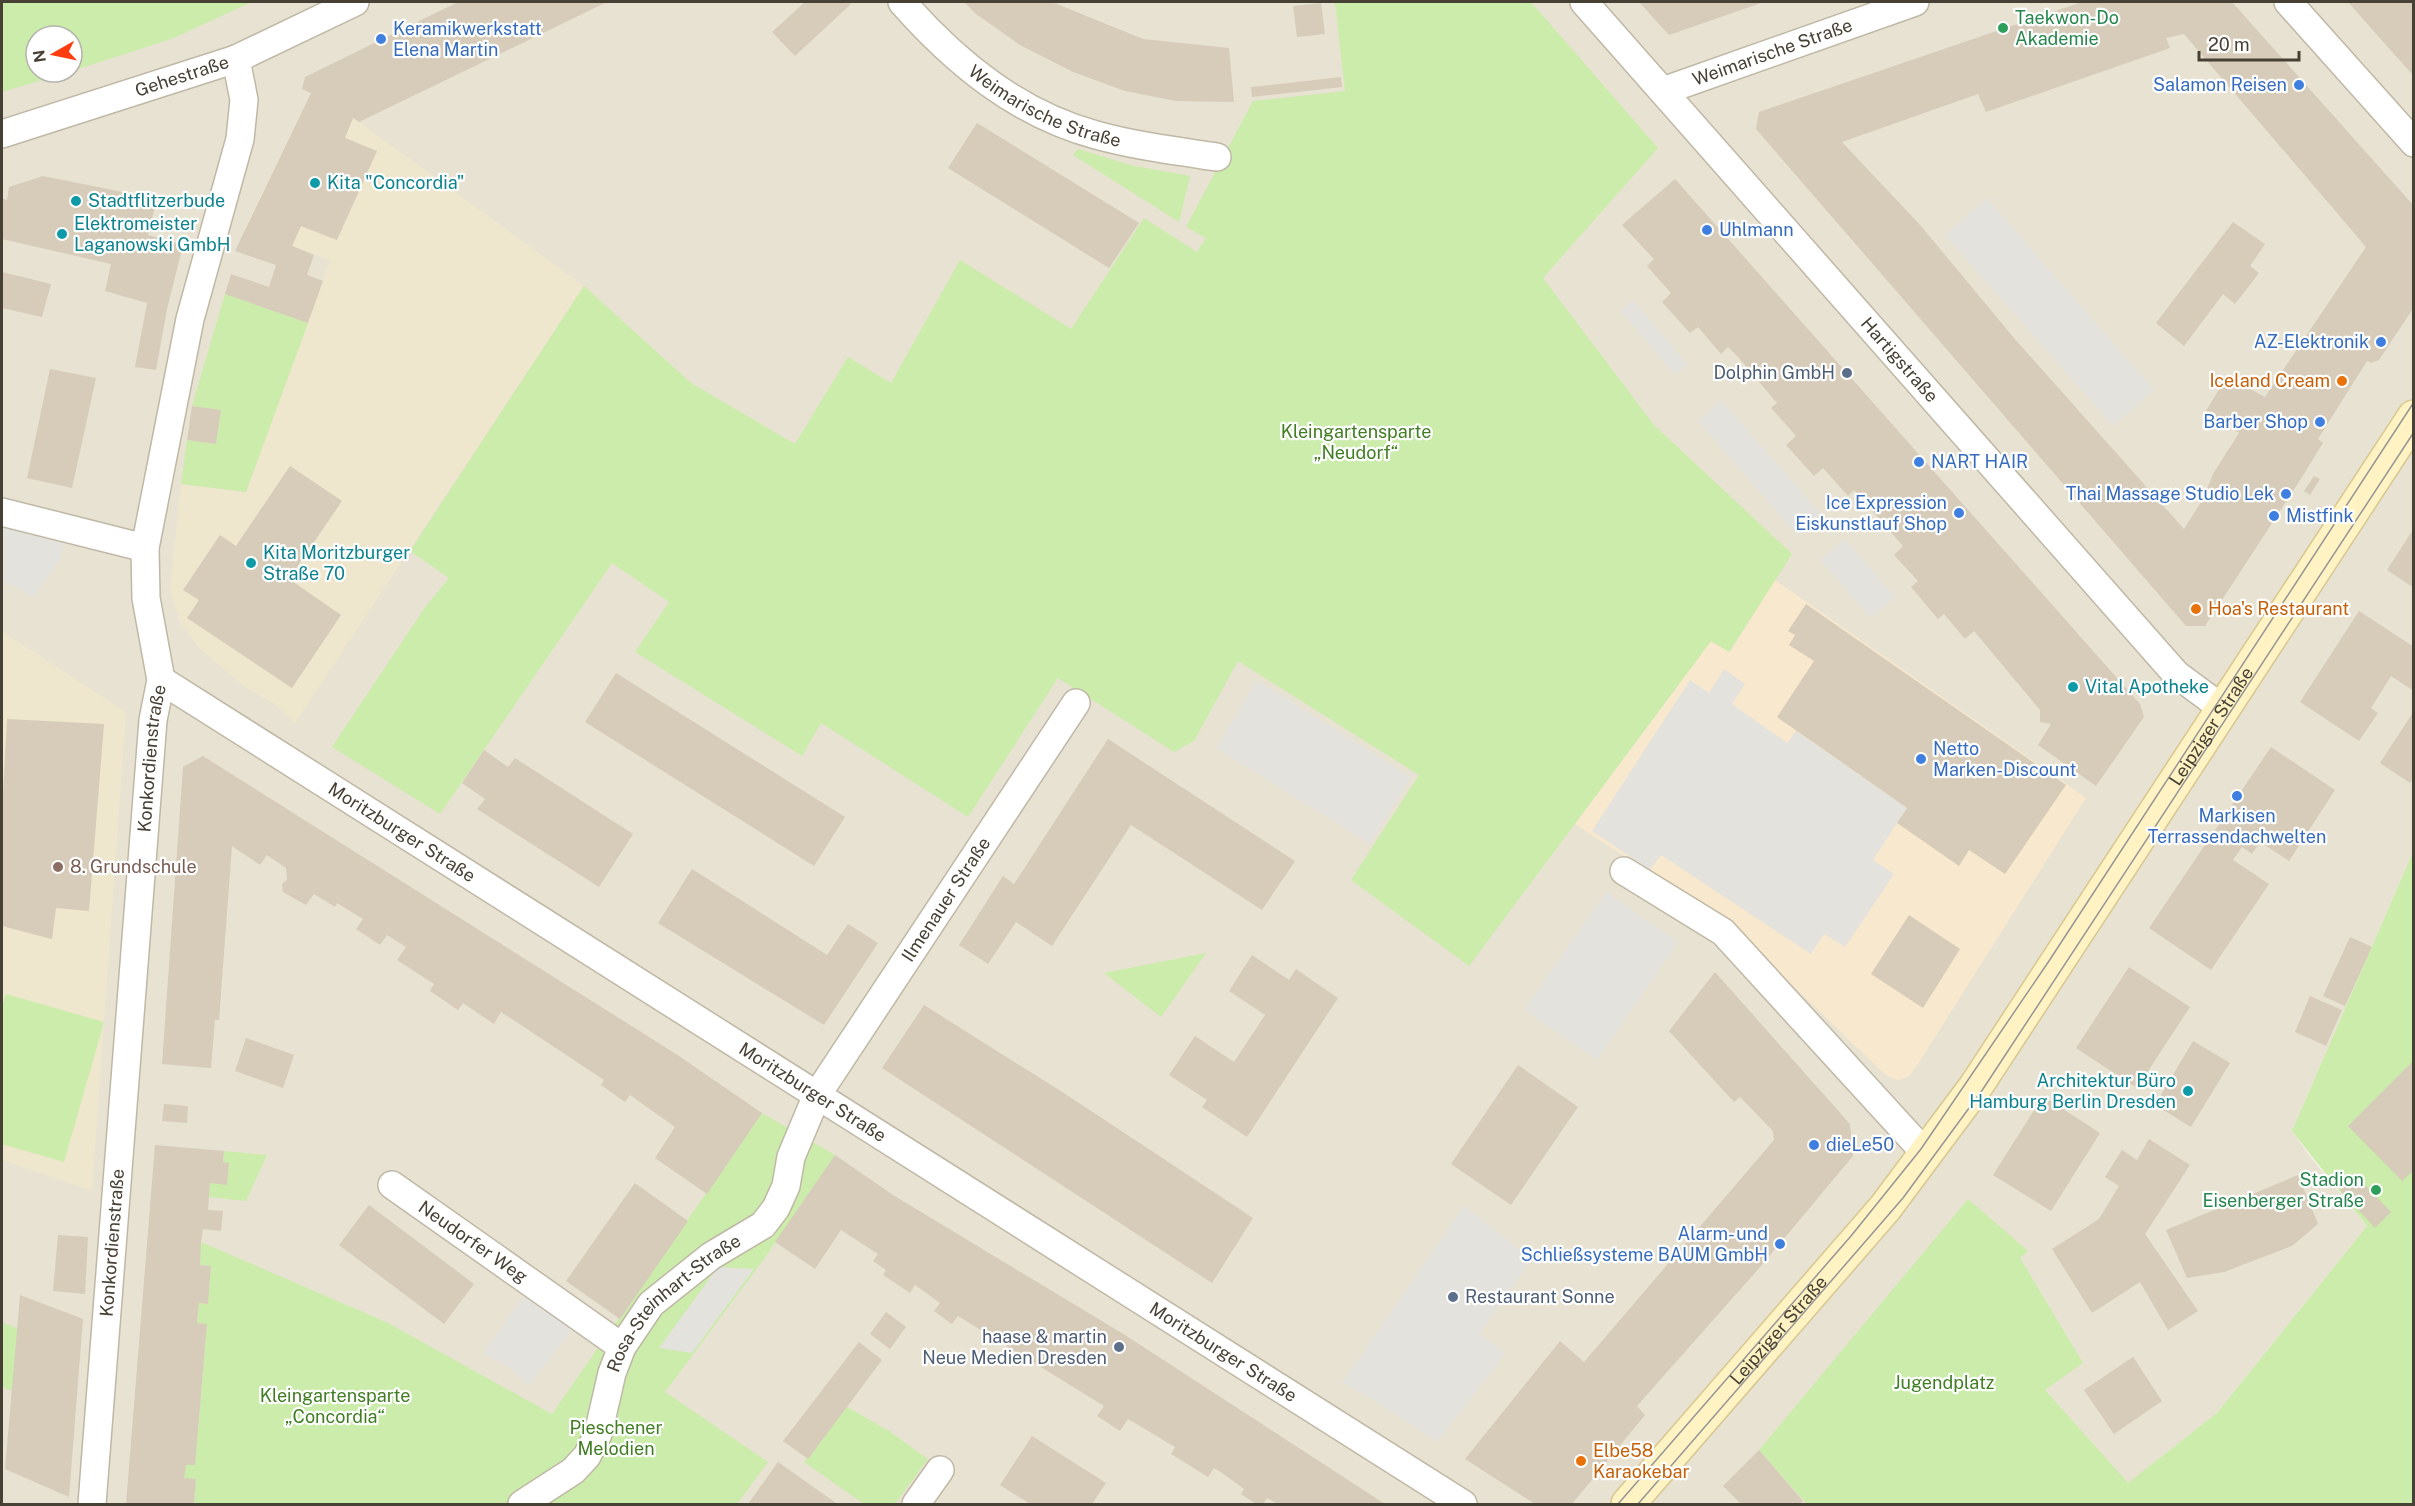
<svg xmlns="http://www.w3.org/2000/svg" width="2415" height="1506" viewBox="0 0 2415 1506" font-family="'Public Sans',sans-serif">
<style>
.residential{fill:#e8e2d2}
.commercial{fill:#f8e8cd}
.education{fill:#eee6cd}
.green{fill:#cbecaa}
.parking{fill:#e4e2dd}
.building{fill:#d6ccb9;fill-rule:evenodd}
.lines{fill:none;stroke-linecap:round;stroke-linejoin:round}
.minor-casing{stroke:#c0b8a6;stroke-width:30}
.secondary-casing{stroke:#d7c790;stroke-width:36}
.minor{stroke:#fff;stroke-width:27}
.secondary{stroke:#fff3c3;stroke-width:33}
.tram{stroke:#959595;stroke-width:1.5}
.leisure-dot{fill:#2e9e5b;stroke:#fff;stroke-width:2}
.shop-dot{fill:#3f7fe0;stroke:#fff;stroke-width:2}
.culture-dot{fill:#0f9aa8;stroke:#fff;stroke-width:2}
.service-dot{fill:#5c6f8a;stroke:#fff;stroke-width:2}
.food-dot{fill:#e8710a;stroke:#fff;stroke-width:2}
.education-dot{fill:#8d6e63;stroke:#fff;stroke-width:2}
.labels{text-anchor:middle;stroke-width:4.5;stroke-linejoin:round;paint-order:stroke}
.leisure-label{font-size:18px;fill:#27864d;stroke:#fff;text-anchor:start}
.shop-label{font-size:18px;fill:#366cbe;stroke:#fff;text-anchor:start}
.street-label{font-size:18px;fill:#474034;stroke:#fff}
.culture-label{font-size:18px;fill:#0d838f;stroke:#fff;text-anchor:start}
.service-label{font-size:18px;fill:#4e5e75;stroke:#fff;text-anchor:end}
.food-label{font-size:18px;fill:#c56008;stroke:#fff;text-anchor:start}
.park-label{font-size:18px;fill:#417d22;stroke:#fff}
.education-label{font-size:18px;fill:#785e54;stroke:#fff;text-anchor:start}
</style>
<rect width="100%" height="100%" fill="#f4f0e4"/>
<!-- residential -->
<path class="residential" d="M243 2H2413V852L2292 1131 2308 1154 2367 1226 2217 1413 2128 1484 1958 1504H2V90L58 72H72V68Z"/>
<!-- commercial -->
<path class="commercial" d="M1775 580 2086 798 1918 1064 1909 1076 1899 1080 1889 1077 1877 1067 1728 923 1575 824 1711 641 1730 652Z"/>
<!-- education -->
<g class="education">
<path d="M311 93 359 122 584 286 295 723 273 703 246 688 197 646 179 621 170 588 181 484 246 492 330 260 245 228Z"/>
<path d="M2 631 126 712 92 1191 2 1160Z"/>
</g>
<!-- green -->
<g class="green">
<path d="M2 2H252L171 39 72 71V36H36V72H69L2 92Z"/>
<path d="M1335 2H1531L1658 148 1543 278 1654 425 1792 554 1729 652 1711 641 1469 966 1351 880 1419 775 1238 661 1194 741 1174 752 1058 678 968 817 821 723 802 756 635 652 669 602 612 563 440 814 332 747 426 606 449 578 410 551 584 286 691 383 795 444 848 357 891 383 960 260 1071 329 1144 218 1197 252 1206 238 1186 227 1253 101 1345 91Z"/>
<path d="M1078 149 1130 165 1190 176 1179 222 1073 155Z"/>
<path d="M225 294 308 323 246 492 181 484 187 440 216 444 221 410 192 406Z"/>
<path d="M2413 852V1504H1807L1759 1450 1968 1199 2028 1251 2020 1258 2083 1363 2045 1390 2128 1483 2217 1413 2367 1226 2292 1131Z"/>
<path d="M1206 953 1161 1017 1104 973Z"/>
<path d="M6 994 104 1022 64 1162 2 1144V1008Z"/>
<path d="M762 1113 835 1155 764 1259 665 1392 768 1462 737 1504H183H194L196 1479 184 1478 186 1465H195L207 1324 197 1323 199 1303 208 1304 211 1266 200 1265 201 1242 388 1323 552 1414Z"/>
<path d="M224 1151 267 1155 246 1201 209 1197 210 1183 227 1184 229 1163 223 1162Z"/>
<path d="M2 1322 18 1329 12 1391 2 1387Z"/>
<path d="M847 1407 889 1431 928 1459 895 1504H864L804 1462Z"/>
</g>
<!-- parking -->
<g class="parking">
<path d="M1987 198 2154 390 2113 426 1945 235Z"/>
<path d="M1633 300 1688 365 1675 375 1620 310Z"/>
<path d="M1721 400 1822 515 1798 536 1698 421Z"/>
<path d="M2 527 64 542 61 558 33 597 7 582 2 591Z"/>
<path d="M1845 539 1895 597 1871 618 1820 560Z"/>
<path d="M1724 669 1745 684 1732 704 1787 743 1796 731 1907 808 1873 860 1894 874 1845 947 1824 934 1811 954 1661 855 1650 870 1592 831 1690 680 1709 693Z"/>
<path d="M1257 680 1411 777 1370 844 1216 748Z"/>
<path d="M1606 892 1678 942 1597 1060 1524 1010Z"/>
<path d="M1464 1206 1532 1259 1479 1334 1506 1353 1437 1442 1370 1398 1342 1383Z"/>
<path d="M718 1267 754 1269 692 1353 659 1348Z"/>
<path d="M525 1294 572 1330 528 1386 513 1370 483 1353Z"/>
</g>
<!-- building -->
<g class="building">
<path d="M458 2H607L359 122 353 118 345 138 377 151 337 240 301 226 292 246 314 255 307 275 323 281 308 323 225 294 231 274 269 287 276 265 235 251 311 93 302 89 305 77Z"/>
<path d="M805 2H849L851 4 795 56 772 32Z"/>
<path d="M964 2H1052L1143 39 1229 48 1234 102 1176 101 1125 91 1073 72 1020 45 976 14Z"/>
<path d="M1639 2H1764L1669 35Z"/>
<path d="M2082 2H2232L2414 206V307L2379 360 2371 363 2367 361 2318 439 2323 443 2304 474 2205 626H2186L1756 129 1759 112ZM2184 34 2366 247 2265 397 2227 376 2206 411 2239 433 2213 474 2203 499 2184 529 2014 338 1921 226 1842 142 1978 94 1986 112 2170 48 2166 38Z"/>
<path d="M2348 2H2414V76L2393 53Z"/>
<path d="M1321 3 1325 34 1297 37 1293 6Z"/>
<path d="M1341 77 1342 87 1252 97 1251 87Z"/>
<path d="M977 123 1139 223 1109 268 948 168Z"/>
<path d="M43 176 157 199 148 235 183 245 167 309 156 370 135 367 147 303 105 291 111 264 2 239V198L7 200 9 187Z"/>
<path d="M1675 179 2140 704 2144 717 2096 786 2038 745 2051 724 2040 722V710L1974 631 1965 639 1944 614 1938 619 1911 587 1918 581 1894 555 1903 546 1854 490 1848 496 1823 468 1814 476 1786 445 1796 436 1771 408 1777 403 1738 357 1728 347 1721 354 1698 327 1690 333 1662 302 1671 293 1647 266 1654 259 1622 225Z"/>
<path d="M2233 222 2265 244 2250 266 2259 273 2235 304 2223 294 2184 346 2156 323Z"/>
<path d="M2 272 51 284 42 317 2 308Z"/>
<path d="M50 369 96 378 72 488 27 478Z"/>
<path d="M192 406 221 410 216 444 187 440Z"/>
<path d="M290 466 342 501 289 579 341 615 292 688 187 618 199 600 183 590 220 535 236 546Z"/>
<path d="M2314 476 2320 479 2310 495 2304 491Z"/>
<path d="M2414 528V588L2387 570Z"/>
<path d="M1806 604 2066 785 2005 874 1969 850 1959 866 1897 823 1907 808 1777 717 1814 661 1789 645 1795 635 1788 631Z"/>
<path d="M2359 611 2414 647V691L2391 676 2371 708 2378 713 2359 741 2300 702Z"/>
<path d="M616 673 845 817 814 866 585 722Z"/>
<path d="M2414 711V778L2410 783 2380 763Z"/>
<path d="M7 719 104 724 89 911 56 908 52 939 2 926V812Z"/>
<path d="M1108 739 1295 861 1262 910 1131 825 1052 946 1016 922 988 964 959 945 1003 876 1014 884Z"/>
<path d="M2271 747 2335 790 2289 861 2260 842 2252 854 2242 847 2233 860 2269 884 2211 970 2149 928Z"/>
<path d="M484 750 508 767 515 758 633 834 599 887 477 809 485 799 462 783Z"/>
<path d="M203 756 676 1054 762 1113 707 1194 655 1158 675 1127 630 1095 625 1102 601 1085 604 1080 501 1012 494 1024 463 1003 458 1010 430 991 434 984 397 960 406 947 387 935 380 945 356 929 363 919 337 903 335 907 314 894 306 905 283 892 282 884 287 880 286 868 267 855 260 865 232 846 219 1020H215L211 1068 162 1064 183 767Z"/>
<path d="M692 869 827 955 848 924 878 943 824 1025 658 923Z"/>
<path d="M1909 915 1960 949 1923 1008 1871 974Z"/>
<path d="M2350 937 2372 947 2345 1006 2323 996Z"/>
<path d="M1252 955 1289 980 1296 969 1338 998 1247 1137 1202 1107 1207 1100 1169 1075 1195 1036 1234 1062 1265 1015 1229 991Z"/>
<path d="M2129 967 2190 1007 2137 1088 2076 1048Z"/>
<path d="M1715 972 1850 1124 1853 1156 1761 1266 1637 1406 1645 1415 1572 1504H1535L1465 1459 1560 1341 1584 1362 1774 1140 1773 1131 1740 1097 1734 1102 1669 1031Z"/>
<path d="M2310 996 2342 1010 2326 1046 2295 1032Z"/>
<path d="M924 1005 1067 1095 1253 1218 1212 1283 882 1068Z"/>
<path d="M246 1038 294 1055 283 1088 235 1071Z"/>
<path d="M2193 1041 2230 1063 2191 1127 2155 1105Z"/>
<path d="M2414 1060V1170L2402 1181 2348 1126Z"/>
<path d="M1518 1065 1578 1107 1511 1205 1451 1164Z"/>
<path d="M2043 1096 2100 1133 2051 1211 1993 1175Z"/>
<path d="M164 1104 188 1106 187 1123 162 1121Z"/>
<path d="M2149 1139 2190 1165 2145 1234 2198 1311 2168 1330 2140 1282 2092 1313 2052 1249 2099 1219 2119 1186 2105 1177 2122 1150 2137 1160Z"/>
<path d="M155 1145 224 1151 223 1162 229 1163 227 1185 210 1183 208 1210 223 1211 221 1231 203 1229 201 1242 200 1265 211 1266 208 1304 199 1303 197 1323 207 1324 195 1465H186L184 1478 196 1479 194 1504H126Z"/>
<path d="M835 1155 893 1195 1125 1335 1385 1504H1278L1267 1498 1263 1504H1256L1241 1494 1244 1489 1222 1473 1214 1468 1208 1477 1171 1454 1175 1447 1128 1419 1120 1431 1097 1416 1104 1406 958 1316 952 1324 934 1311 940 1303 915 1285 910 1293 883 1275 886 1270 873 1261 878 1254 841 1230 815 1269 775 1242Z"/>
<path d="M2298 1175 2318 1224 2292 1246 2224 1272 2187 1278 2166 1230Z"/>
<path d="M2355 1175 2391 1212 2375 1228 2340 1190Z"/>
<path d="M635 1183 688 1221 620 1319 566 1281Z"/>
<path d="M369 1205 474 1284 444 1324 339 1245Z"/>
<path d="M58 1235 88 1237 85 1294 53 1291Z"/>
<path d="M20 1295 83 1319 69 1497 5 1469Z"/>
<path d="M886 1312 906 1327 890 1349 870 1334Z"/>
<path d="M859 1342 882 1360 808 1459 783 1441Z"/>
<path d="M2133 1357 2162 1401 2114 1434 2084 1390Z"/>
<path d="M1032 1436 1106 1483 1092 1504H1030L1000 1485Z"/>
<path d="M1759 1450 1803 1501 1799 1504H1741L1723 1486Z"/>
<path d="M778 1462 836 1503 835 1504H748Z"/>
</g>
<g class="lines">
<defs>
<g id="minor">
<path id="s1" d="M902 2C954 61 1017 114 1096 135 1136 146 1176 151 1217 157"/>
<path id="s2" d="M1584 2 2176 674 2222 708"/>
<path d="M2288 2 2414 143"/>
<path id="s3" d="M1663 91 1915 2"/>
<path id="s4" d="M2 134 236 59 355 2"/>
<path d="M2 512 145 548"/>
<path id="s5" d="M161 680 1463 1504"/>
<path d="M1624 871 1723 932 1926 1154"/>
<path id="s6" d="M392 1185 622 1347"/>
<path id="s7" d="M92 1504 153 720 161 680 146 598 145 548 190 319 240 139 244 100 236 59"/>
<path id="s8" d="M522 1504 573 1471 587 1456 598 1434 612 1373 622 1347 651 1304 711 1256 763 1225 776 1208 786 1186 791 1157 817 1095 1076 703"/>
<path d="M916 1504 940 1470"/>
</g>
<g id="secondary">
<path id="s9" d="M1628 1504 1885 1208 1976 1086 2414 417"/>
</g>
</defs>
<!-- minor casing -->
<use href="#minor" class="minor-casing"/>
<!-- secondary casing -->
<use href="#secondary" class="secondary-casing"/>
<!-- minor -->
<use href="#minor" class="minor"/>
<!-- secondary -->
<use href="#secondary" class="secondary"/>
<!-- tram -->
<g class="tram">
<path d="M1618 1504 1851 1236 1921 1149 2049 961 2414 402"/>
<path d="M1638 1504 1903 1198 1983 1089 2414 432"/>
</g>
</g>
<!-- markers -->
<g class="leisure-dot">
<circle cx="2003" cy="28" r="6"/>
<circle cx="2376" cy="1190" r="6"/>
</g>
<g class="shop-dot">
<circle cx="381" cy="39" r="6"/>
<circle cx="2299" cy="85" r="6"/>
<circle cx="1707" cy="230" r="6"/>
<circle cx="2381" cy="342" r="6"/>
<circle cx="2320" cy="422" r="6"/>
<circle cx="1919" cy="462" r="6"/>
<circle cx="2286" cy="494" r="6"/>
<circle cx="1959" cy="513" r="6"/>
<circle cx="2274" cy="516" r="6"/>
<circle cx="1921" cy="759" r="6"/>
<circle cx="2237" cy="796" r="6"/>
<circle cx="1814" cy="1145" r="6"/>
<circle cx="1780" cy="1244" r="6"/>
</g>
<g class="culture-dot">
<circle cx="315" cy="183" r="6"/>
<circle cx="76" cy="201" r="6"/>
<circle cx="62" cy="234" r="6"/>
<circle cx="251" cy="563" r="6"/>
<circle cx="2073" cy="687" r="6"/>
<circle cx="2188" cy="1091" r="6"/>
</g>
<g class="service-dot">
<circle cx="1847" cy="373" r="6"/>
<circle cx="1453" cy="1297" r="6"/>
<circle cx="1119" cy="1347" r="6"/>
</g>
<g class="food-dot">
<circle cx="2342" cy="381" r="6"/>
<circle cx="2196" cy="609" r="6"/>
<circle cx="1581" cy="1461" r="6"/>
</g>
<circle class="education-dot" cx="58" cy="867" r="6"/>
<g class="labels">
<!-- leisure labels -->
<g class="leisure-label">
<text x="2015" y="24">Taekwon-Do<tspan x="2015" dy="21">Akademie</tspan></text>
<text x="2364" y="1186" text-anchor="end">Stadion<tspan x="2364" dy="21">Eisenberger Straße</tspan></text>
</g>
<!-- shop labels -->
<g class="shop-label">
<text x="393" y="35">Keramikwerkstatt<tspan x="393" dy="21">Elena Martin</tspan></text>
<text x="2287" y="91" text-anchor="end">Salamon Reisen</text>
<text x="1719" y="236">Uhlmann</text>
<text x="2369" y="348" text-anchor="end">AZ-Elektronik</text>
<text x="2308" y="428" text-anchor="end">Barber Shop</text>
<text x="1931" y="468">NART HAIR</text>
<text x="2274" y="500" text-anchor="end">Thai Massage Studio Lek</text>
<text x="1947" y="509" text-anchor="end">Ice Expression<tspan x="1947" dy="21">Eiskunstlauf Shop</tspan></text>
<text x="2286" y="522">Mistfink</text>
<text x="1933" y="755">Netto<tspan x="1933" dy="21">Marken-Discount</tspan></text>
<text x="2237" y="822" text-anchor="middle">Markisen<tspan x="2237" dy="21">Terrassendachwelten</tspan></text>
<text x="1826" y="1151">dieLe50</text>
<text x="1768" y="1240" text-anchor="end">Alarm- und<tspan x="1768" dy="21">Schließsysteme BAUM GmbH</tspan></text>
</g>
<!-- street labels -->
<g class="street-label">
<text dy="6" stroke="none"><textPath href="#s3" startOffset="116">Weimarische Straße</textPath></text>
<text dy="6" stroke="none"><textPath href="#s4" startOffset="189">Gehestraße</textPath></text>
<text dy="6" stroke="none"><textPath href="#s1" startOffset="180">Weimarische Straße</textPath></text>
<text dy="6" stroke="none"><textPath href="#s2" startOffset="477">Hartigstraße</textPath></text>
<text dy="6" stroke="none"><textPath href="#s9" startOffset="974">Leipziger Straße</textPath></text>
<text dy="6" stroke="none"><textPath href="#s7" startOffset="748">Konkordienstraße</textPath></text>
<text dy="6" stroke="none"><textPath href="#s5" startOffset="285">Moritzburger Straße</textPath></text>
<text dy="6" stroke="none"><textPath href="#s8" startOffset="762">Ilmenauer Straße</textPath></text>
<text dy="6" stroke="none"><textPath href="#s5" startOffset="771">Moritzburger Straße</textPath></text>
<text dy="6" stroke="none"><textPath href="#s7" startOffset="262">Konkordienstraße</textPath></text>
<text dy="6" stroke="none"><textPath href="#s6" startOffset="99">Neudorfer Weg</textPath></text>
<text dy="6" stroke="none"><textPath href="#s8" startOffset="264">Rosa-Steinhart-Straße</textPath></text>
<text dy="6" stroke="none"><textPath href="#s9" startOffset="230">Leipziger Straße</textPath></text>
<text dy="6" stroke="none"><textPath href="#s5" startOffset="1257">Moritzburger Straße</textPath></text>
</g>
<!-- culture labels -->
<g class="culture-label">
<text x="327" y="189">Kita "Concordia"</text>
<text x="88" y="207">Stadtflitzerbude</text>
<text x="74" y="230">Elektromeister<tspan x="74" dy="21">Laganowski GmbH</tspan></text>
<text x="263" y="559">Kita Moritzburger<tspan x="263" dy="21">Straße 70</tspan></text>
<text x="2085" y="693">Vital Apotheke</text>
<text x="2176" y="1087" text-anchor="end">Architektur Büro<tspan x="2176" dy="21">Hamburg Berlin Dresden</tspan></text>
</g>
<!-- service labels -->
<g class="service-label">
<text x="1835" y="379">Dolphin GmbH</text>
<text x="1465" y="1303" text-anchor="start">Restaurant Sonne</text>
<text x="1107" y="1343">haase &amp; martin<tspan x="1107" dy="21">Neue Medien Dresden</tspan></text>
</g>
<!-- food labels -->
<g class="food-label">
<text x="2330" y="387" text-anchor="end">Iceland Cream</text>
<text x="2208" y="615">Hoa's Restaurant</text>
<text x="1593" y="1457">Elbe58<tspan x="1593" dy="21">Karaokebar</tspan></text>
</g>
<!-- park labels -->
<g class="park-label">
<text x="1356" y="438">Kleingartensparte<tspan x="1356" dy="21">„Neudorf“</tspan></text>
<text x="1944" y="1389">Jugendplatz</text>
<text x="335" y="1402">Kleingartensparte<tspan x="335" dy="21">„Concordia“</tspan></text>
<text x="616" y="1434">Pieschener<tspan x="616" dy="21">Melodien</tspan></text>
</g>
<!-- education labels -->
<g class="education-label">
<text x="70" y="873">8. Grundschule</text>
</g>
</g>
<!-- border -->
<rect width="2415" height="1506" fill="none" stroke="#474034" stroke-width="6"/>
<!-- north arrow -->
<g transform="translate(54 54) rotate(261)"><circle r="28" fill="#ffffff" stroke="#b5b3ae" stroke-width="1.5"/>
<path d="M0-4.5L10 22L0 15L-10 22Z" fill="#ff3d10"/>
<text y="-9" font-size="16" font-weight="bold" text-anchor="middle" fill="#474034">N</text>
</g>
<!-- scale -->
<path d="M2199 51v9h100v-9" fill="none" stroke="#474034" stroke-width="3"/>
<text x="2208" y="51" font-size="18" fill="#474034" stroke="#ffffff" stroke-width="4.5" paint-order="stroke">20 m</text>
</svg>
